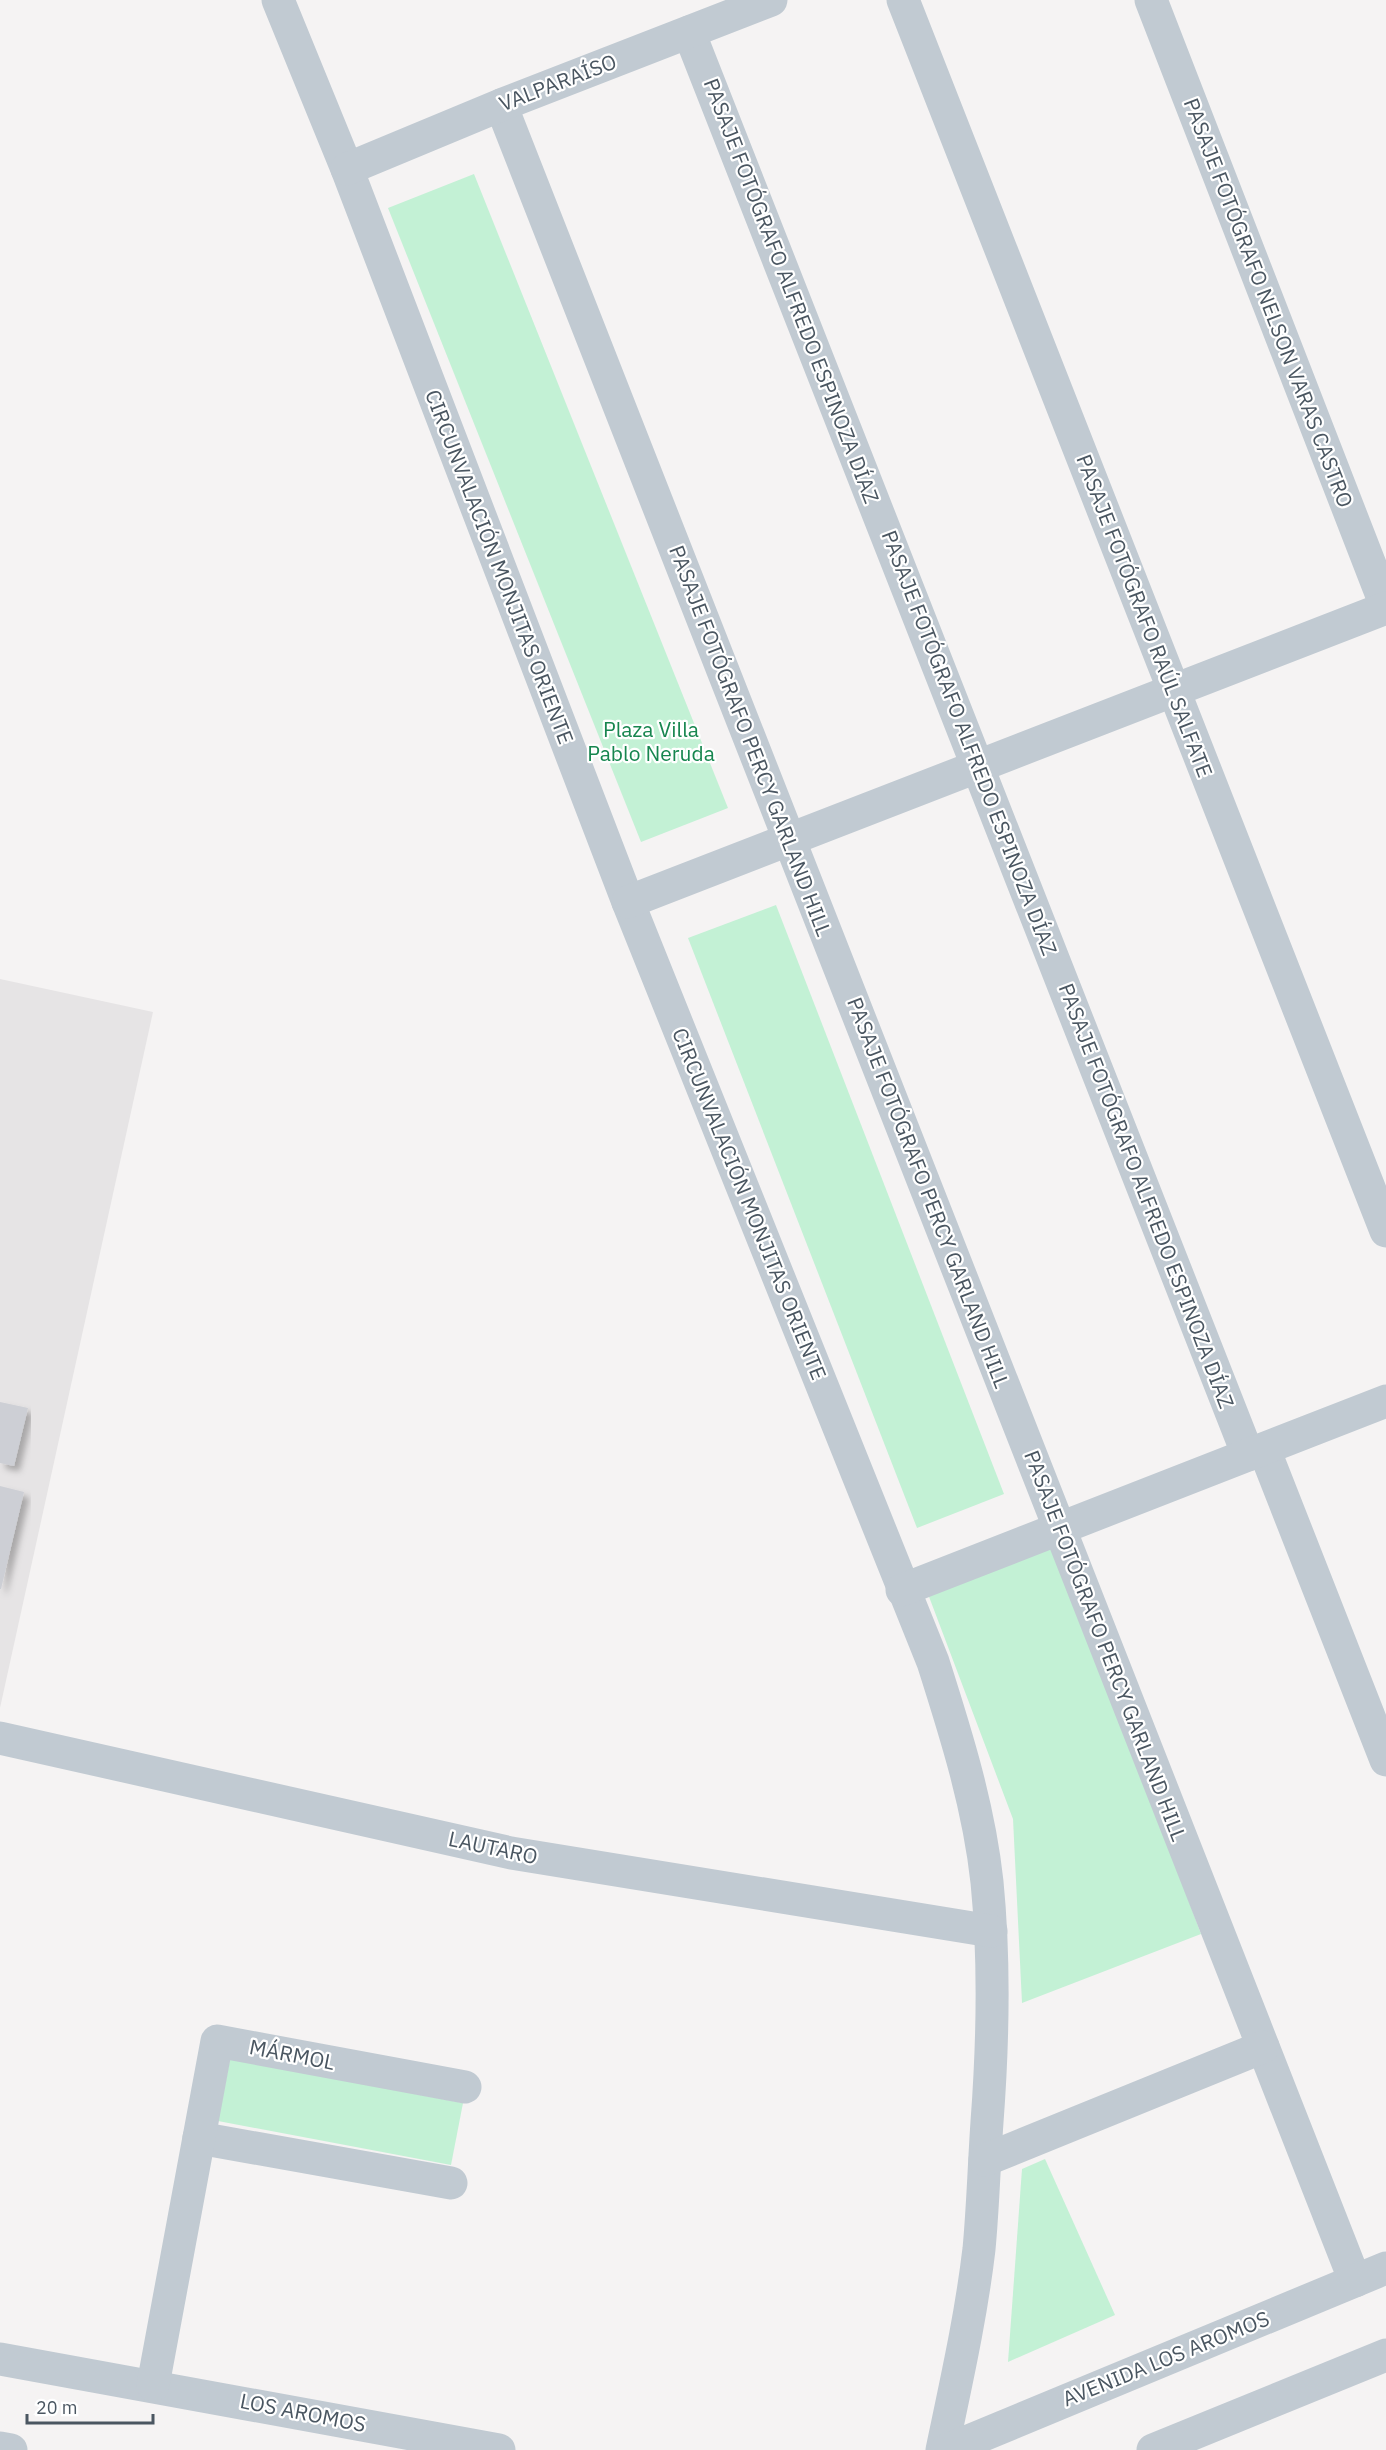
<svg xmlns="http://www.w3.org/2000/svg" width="1386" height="2450" viewBox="0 0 1386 2450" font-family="'IBM Plex Sans',sans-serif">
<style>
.education{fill:#e6e4e5}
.green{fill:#c3f1d5}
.building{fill:#cdcfd5;filter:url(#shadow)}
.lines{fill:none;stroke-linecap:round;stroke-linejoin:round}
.minor{stroke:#c1cad2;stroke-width:33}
.tertiary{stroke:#c1cad2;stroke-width:33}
.labels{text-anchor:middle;stroke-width:4.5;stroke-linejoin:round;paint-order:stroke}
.street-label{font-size:21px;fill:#4a5661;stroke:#fff}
.park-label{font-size:21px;fill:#17864f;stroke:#fff}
</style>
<defs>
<filter id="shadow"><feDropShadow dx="5.5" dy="5.5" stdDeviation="3" flood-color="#0004"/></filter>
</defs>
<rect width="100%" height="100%" fill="#f5f3f3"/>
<!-- education -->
<path class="education" d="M0 979 153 1012 0 1708Z"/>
<!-- green -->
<g class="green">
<path d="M474 174 728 808 641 842 388 208Z"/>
<path d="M776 905 1004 1494 917 1528 688 938Z"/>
<path d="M1057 1546 1201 1934 1022 2003 1013 1819 928 1594Z"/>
<path d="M230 2059 463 2103 451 2165 218 2121Z"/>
<path d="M1045 2159 1115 2315 1008 2362 1022 2169Z"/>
</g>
<!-- building -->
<g class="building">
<path d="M0 1402 28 1408 14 1466 0 1463Z"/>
<path d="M0 1486 24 1492 1 1589H0Z"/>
</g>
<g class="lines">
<!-- minor -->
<g class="minor">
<path d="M278 0 347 169 628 902 933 1662C956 1734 979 1807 987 1882 995 1963 993 2042 987 2122 984 2165 983 2207 979 2249 971 2317 956 2383 942 2450"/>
<path d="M903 0 1386 1231"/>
<path d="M1151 0 1386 606"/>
<path d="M689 32 1248 1455"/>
<path d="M501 105 1355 2281"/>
<path d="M347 169 501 105 771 0"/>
<path d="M628 902 1386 608"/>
<path d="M1264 1449 1386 1760"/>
<path d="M902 1590 1386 1401"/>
<path d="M0 1738 511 1853 991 1931"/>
<path d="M199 2138 451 2183"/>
<path d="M985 2160 1263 2047"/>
<path d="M0 2359 499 2450"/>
<path d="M153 2385 217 2041 465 2087"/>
<path d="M0 2448 11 2450"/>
</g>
<!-- tertiary -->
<g class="tertiary">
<path d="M947 2450 1386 2268"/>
<path d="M1153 2450 1386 2355"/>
</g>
</g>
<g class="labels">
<!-- street labels -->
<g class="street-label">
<text transform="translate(558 83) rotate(-21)" y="7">VALPARAÍSO</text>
<text transform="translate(791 291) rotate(69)" y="7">PASAJE FOTÓGRAFO ALFREDO ESPINOZA DÍAZ</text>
<text transform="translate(1268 303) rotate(69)" y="7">PASAJE FOTÓGRAFO NELSON VARAS CASTRO</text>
<text transform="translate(499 567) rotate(69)" y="7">CIRCUNVALACIÓN MONJITAS ORIENTE</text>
<text transform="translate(1144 616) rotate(69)" y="7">PASAJE FOTÓGRAFO RAÚL SALFATE</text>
<text transform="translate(750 741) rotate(69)" y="7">PASAJE FOTÓGRAFO PERCY GARLAND HILL</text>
<text transform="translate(969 743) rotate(69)" y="7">PASAJE FOTÓGRAFO ALFREDO ESPINOZA DÍAZ</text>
<text transform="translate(928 1193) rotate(69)" y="7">PASAJE FOTÓGRAFO PERCY GARLAND HILL</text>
<text transform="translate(1146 1196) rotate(69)" y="7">PASAJE FOTÓGRAFO ALFREDO ESPINOZA DÍAZ</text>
<text transform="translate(749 1204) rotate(68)" y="7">CIRCUNVALACIÓN MONJITAS ORIENTE</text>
<text transform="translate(1105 1646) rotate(69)" y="7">PASAJE FOTÓGRAFO PERCY GARLAND HILL</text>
<text transform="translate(493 1848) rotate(12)" y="7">LAUTARO</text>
<text transform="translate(292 2055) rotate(11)" y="7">MÁRMOL</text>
<text transform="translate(1166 2359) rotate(-22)" y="7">AVENIDA LOS AROMOS</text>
<text transform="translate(303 2413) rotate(11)" y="7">LOS AROMOS</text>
</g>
<!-- park labels -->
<g class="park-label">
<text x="651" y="737">Plaza Villa<tspan x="651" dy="24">Pablo Neruda</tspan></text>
</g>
</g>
<!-- scale -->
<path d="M27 2414v9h126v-9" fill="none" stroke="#4a5661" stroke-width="3"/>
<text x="36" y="2414" font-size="18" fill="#4a5661" stroke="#ffffff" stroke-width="4.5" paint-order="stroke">20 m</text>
</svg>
